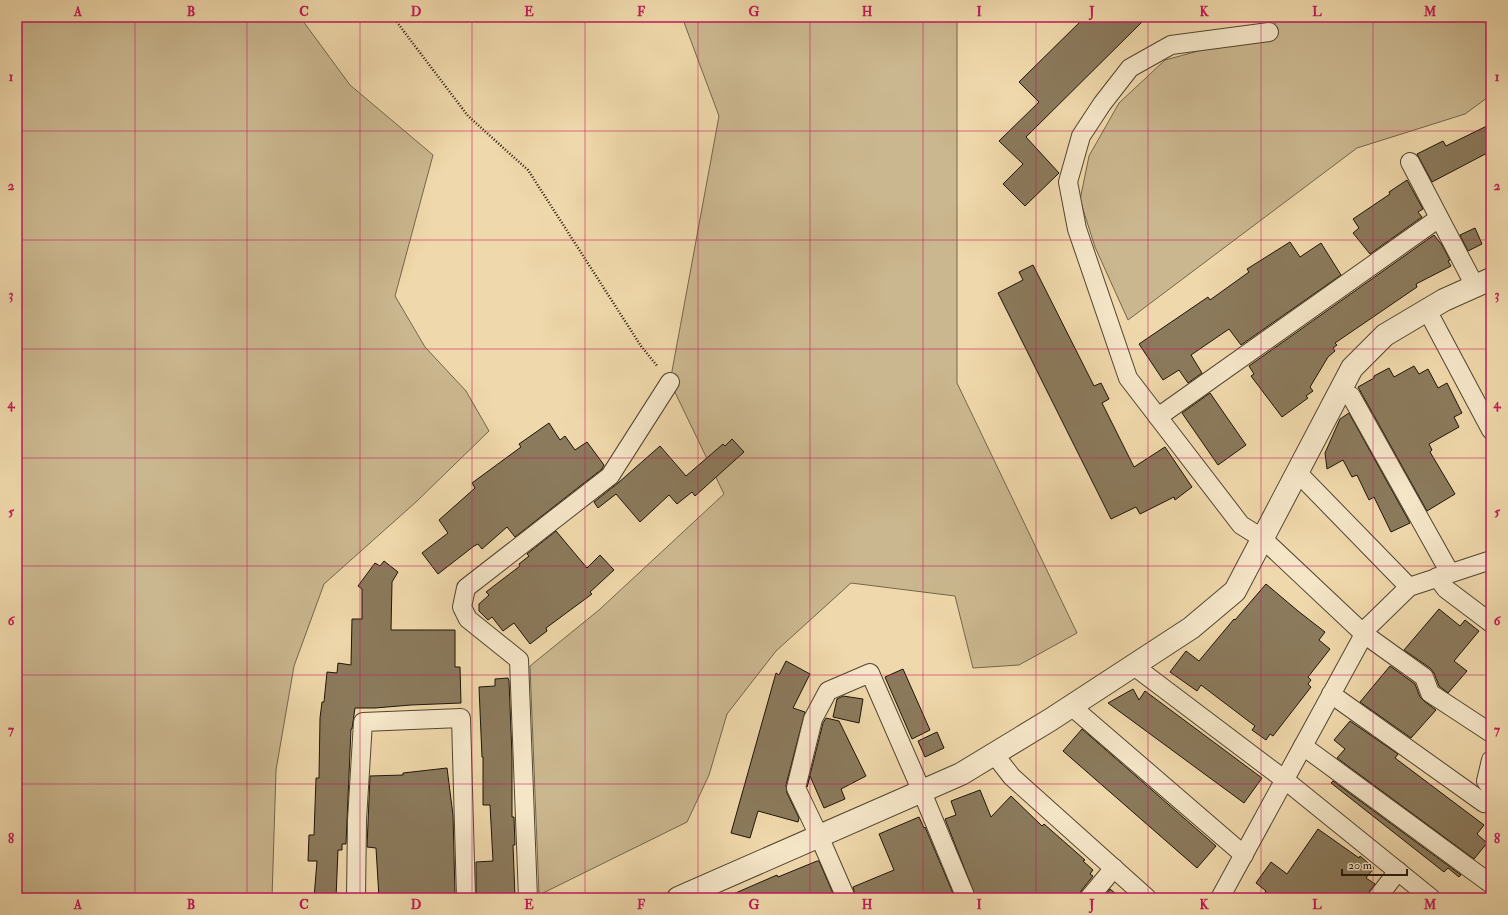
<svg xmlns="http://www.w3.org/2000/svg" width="1508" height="915" viewBox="0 0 1508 915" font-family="'IM FELL Double Pica',serif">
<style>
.green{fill:#cbb78f;stroke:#74664b}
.building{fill:#8b7a5c;stroke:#1e1407}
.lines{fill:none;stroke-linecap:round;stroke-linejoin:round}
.minor-casing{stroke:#524530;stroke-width:20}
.tertiary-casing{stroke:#524530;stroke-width:24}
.path{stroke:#1e1407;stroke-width:2.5;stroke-dasharray:1 2;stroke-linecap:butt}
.minor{stroke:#f5e6c8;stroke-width:18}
.tertiary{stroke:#f5e6c8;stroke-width:22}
.grid{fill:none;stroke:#c2185b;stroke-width:1;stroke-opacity:0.55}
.neatline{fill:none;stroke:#c2185b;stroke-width:1.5}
.grid-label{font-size:13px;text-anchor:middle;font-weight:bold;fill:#c2185b}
</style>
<rect width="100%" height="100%" fill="#efd8ab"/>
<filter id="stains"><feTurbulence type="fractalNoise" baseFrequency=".005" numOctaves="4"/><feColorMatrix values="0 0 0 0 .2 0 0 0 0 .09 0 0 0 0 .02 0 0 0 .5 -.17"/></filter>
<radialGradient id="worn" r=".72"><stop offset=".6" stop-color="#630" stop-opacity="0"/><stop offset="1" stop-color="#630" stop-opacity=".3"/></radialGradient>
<!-- green -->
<g class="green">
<path d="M17 17H300L350 85 433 155 395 296 425 347 466 391 489 431 416 502 324 584 294 666 276 770 272 898H17Z"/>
<path d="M682 17H959L957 18V383L1077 633 1019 665 973 668 955 596 851 583 776 651 727 714 709 775 687 822 539 895 530 666 599 610 724 494 670 382 719 116Z"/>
<path d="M1280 17H1491V95L1465 114 1357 148 1128 320 1095 247 1080 200 1089 156 1119 103 1165 60 1269 32Z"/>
</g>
<!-- building -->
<g class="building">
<path d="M1085 17H1147L1026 137 1059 173 1025 206 1003 184 1023 164 999 141 1039 102 1019 82Z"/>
<path d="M1491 124V151L1432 182 1417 154 1443 141 1446 146Z"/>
<path d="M1407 180 1423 209 1418 212 1422 217 1370 254 1353 233 1359 228 1353 219 1390 194 1389 192Z"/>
<path d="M1475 228 1482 244 1468 251 1460 235Z"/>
<path d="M1434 235 1442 245 1450 260 1448 261 1451 266 1416 284 1417 287 1335 343 1337 345 1333 348 1335 351 1328 357 1310 387 1313 391 1306 396 1308 398 1282 417 1251 376 1254 374 1249 366Z"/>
<path d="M1290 242 1300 257 1321 243 1341 275 1241 345 1229 329 1191 355 1202 373 1188 383 1179 370 1163 380 1139 344 1208 297 1210 300 1249 272 1247 269Z"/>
<path d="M1033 265 1094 386 1101 383 1109 399 1102 403 1134 467 1165 447 1192 487 1175 500 1174 497 1140 514 1136 507 1111 519 998 293 1023 280 1019 272Z"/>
<path d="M1414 366 1419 374 1428 369 1438 388 1447 383 1462 413 1454 417 1459 427 1429 444 1432 450 1430 452 1455 494 1427 511 1358 387 1374 378V376L1389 368 1394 377Z"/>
<path d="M1210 393 1246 445 1218 465 1182 413Z"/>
<path d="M1349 413 1410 523 1391 532 1374 497 1369 500 1357 475 1352 477 1343 460 1327 469 1325 453 1340 419Z"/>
<path d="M549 423 560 440 565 436 575 450 587 442 604 465 602 469 515 537 507 527 482 549 478 544 474 546 438 574 422 553 448 533 439 520 475 488 472 483 521 447 519 444Z"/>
<path d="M732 439 744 452 695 496 692 492 677 504 669 495 640 522 616 494 598 508 594 502 618 483 660 446 686 476 723 444 725 446Z"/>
<path d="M556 531 587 568 600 555 614 570 590 592 592 594 546 628 547 631 530 644 514 623 503 631 492 617 488 620 479 611V604L489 595 486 592 520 566 519 564 529 556 527 554Z"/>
<path d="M384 561 398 572 392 582 391 630H455V667H460L461 703 411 705 375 708H355L352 729H351L346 844H342V850H338L336 898H314L317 861H308L309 835H314L316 778H319L320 718 322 702H324L327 672 337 673 338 663 351 665 352 619H362V589L358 586 375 563 380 566Z"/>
<path d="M1266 584 1298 611 1325 632 1319 640 1330 649 1308 677 1311 680 1308 684 1311 687 1273 736 1270 734 1266 740 1252 730 1255 726 1201 685 1197 691 1170 672 1186 651 1199 661 1234 619 1235 620Z"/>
<path d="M1439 609 1460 626 1465 620 1479 631 1454 661 1467 671 1448 693 1439 686 1434 673 1430 668 1404 650Z"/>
<path d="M786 661 810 674 793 708 805 712 786 785 787 793 799 818 798 822 758 811 750 838 731 833 776 673 779 675Z"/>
<path d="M1390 666 1415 684 1420 697 1424 701 1436 710 1411 738 1360 702Z"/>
<path d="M903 669 930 730 912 739 885 677Z"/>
<path d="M508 678 509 681 512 756V817H514L515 845H513L515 897 484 898V895H476V862L493 861 490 805H483V757H482L479 687 495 686V679Z"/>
<path d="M1133 689 1139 700 1145 691 1262 778 1244 803 1108 703Z"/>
<path d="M843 696 863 699 859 723 833 717 837 699Z"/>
<path d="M826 718 839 721 866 776 841 789 845 799 824 808 810 776 807 787 823 723Z"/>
<path d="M1350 721 1398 754 1395 758 1484 825 1477 834 1487 843 1474 859 1337 758 1345 749 1334 740Z"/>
<path d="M1082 729 1216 846 1197 868 1063 751Z"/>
<path d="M937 732 944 748 925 757 918 741Z"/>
<path d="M447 768 453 815 455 895 379 898 376 848 367 847 370 776 403 775V773Z"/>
<path d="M1333 781 1461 875 1459 877 1448 868 1444 872 1331 783Z"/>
<path d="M980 790 991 817 1011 796 1042 826 1044 824 1085 860 1083 861 1093 870 1090 874 1093 876 1081 891 1079 898H976L945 819 956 815 951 801Z"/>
<path d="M919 817 924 828 925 827 955 898H856L853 887 894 870 879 834Z"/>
<path d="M1318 829 1359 858 1360 856 1374 868 1366 878 1375 884 1369 892 1367 898H1261L1266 891 1256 883 1271 862 1287 874Z"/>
<path d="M817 861H819L835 898H724L777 875 778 877Z"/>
<path d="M1110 889 1121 898H1103Z"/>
</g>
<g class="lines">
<defs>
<g id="minor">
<path d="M1269 32 1171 45 1130 68 1102 104 1081 136 1068 182 1077 229 1128 378 1241 525 1262 538 1364 634 1424 677 1430 693 1491 733"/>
<path d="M1410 162 1475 286"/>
<path d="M1427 310 1491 430"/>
<path d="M1340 391 1351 396 1450 573"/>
<path d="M1158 417 1439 218"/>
<path d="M1297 472 1409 587"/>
<path d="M1437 577 1446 589 1491 623"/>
<path d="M1134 666 1285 780 1431 898"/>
<path d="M1331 694 1484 803 1491 798"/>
<path d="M1071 706 1244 855"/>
<path d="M1303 746 1491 884"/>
<path d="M994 754 1012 777 1147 898"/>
<path d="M1491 760 1486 781 1491 788"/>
<path d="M356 898 357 820 363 722 461 718 466 898"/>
<path d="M528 898 519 660 468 619 462 607 466 588 610 476 670 382"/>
<path d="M846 898 819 836 796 788 813 719 828 691 870 673 922 792 966 898"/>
<path d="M1089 898 1114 868"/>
<path d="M1220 898 1368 627 1409 587 1491 560"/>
<path d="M1377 898 1398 871"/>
</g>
<path id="tertiary" d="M678 898 961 774 1050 720 1191 628 1235 591 1352 368 1385 335 1444 300 1491 279"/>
</defs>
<!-- minor casing -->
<use href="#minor" class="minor-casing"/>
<!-- tertiary casing -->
<use href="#tertiary" class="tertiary-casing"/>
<!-- path -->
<path class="path" d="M393 17 468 116 528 170 641 346 658 367"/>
<!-- minor -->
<use href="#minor" class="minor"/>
<!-- tertiary -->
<use href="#tertiary" class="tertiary"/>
</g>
<!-- grid -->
<path class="grid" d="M135 17V898M247 17V898M360 17V898M472 17V898M585 17V898M698 17V898M810 17V898M923 17V898M1036 17V898M1148 17V898M1261 17V898M1373 17V898M17 131H1491M17 240H1491M17 349H1491M17 458H1491M17 566H1491M17 675H1491M17 784H1491"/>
<!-- margin -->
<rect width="1508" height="915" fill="none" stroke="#efd8ab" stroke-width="44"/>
<!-- scale -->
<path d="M1342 869v6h65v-6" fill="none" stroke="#1e1407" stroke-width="2"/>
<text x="1348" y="869" font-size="12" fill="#1e1407" stroke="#f5e6c8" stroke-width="3" paint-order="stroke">20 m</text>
<rect x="22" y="22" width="1464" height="871" class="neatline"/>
<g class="grid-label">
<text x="78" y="16">A</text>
<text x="191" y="16">B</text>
<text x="304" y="16">C</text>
<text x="416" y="16">D</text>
<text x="529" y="16">E</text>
<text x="641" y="16">F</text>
<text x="754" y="16">G</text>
<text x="867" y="16">H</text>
<text x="979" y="16">I</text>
<text x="1092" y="16">J</text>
<text x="1204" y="16">K</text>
<text x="1317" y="16">L</text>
<text x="1430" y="16">M</text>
<text x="11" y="81">1</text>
<text x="1497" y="81">1</text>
<text x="11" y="190">2</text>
<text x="1497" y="190">2</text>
<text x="11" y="299">3</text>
<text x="1497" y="299">3</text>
<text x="11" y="408">4</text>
<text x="1497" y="408">4</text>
<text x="11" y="516">5</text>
<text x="1497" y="516">5</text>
<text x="11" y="625">6</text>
<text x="1497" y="625">6</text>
<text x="11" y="734">7</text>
<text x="1497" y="734">7</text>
<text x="11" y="843">8</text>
<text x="1497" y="843">8</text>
<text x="78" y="909">A</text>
<text x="191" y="909">B</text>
<text x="304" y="909">C</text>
<text x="416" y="909">D</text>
<text x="529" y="909">E</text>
<text x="641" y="909">F</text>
<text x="754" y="909">G</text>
<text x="867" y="909">H</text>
<text x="979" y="909">I</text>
<text x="1092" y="909">J</text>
<text x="1204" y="909">K</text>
<text x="1317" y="909">L</text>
<text x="1430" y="909">M</text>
</g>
<rect width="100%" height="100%" filter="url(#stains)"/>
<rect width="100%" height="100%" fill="url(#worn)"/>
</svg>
